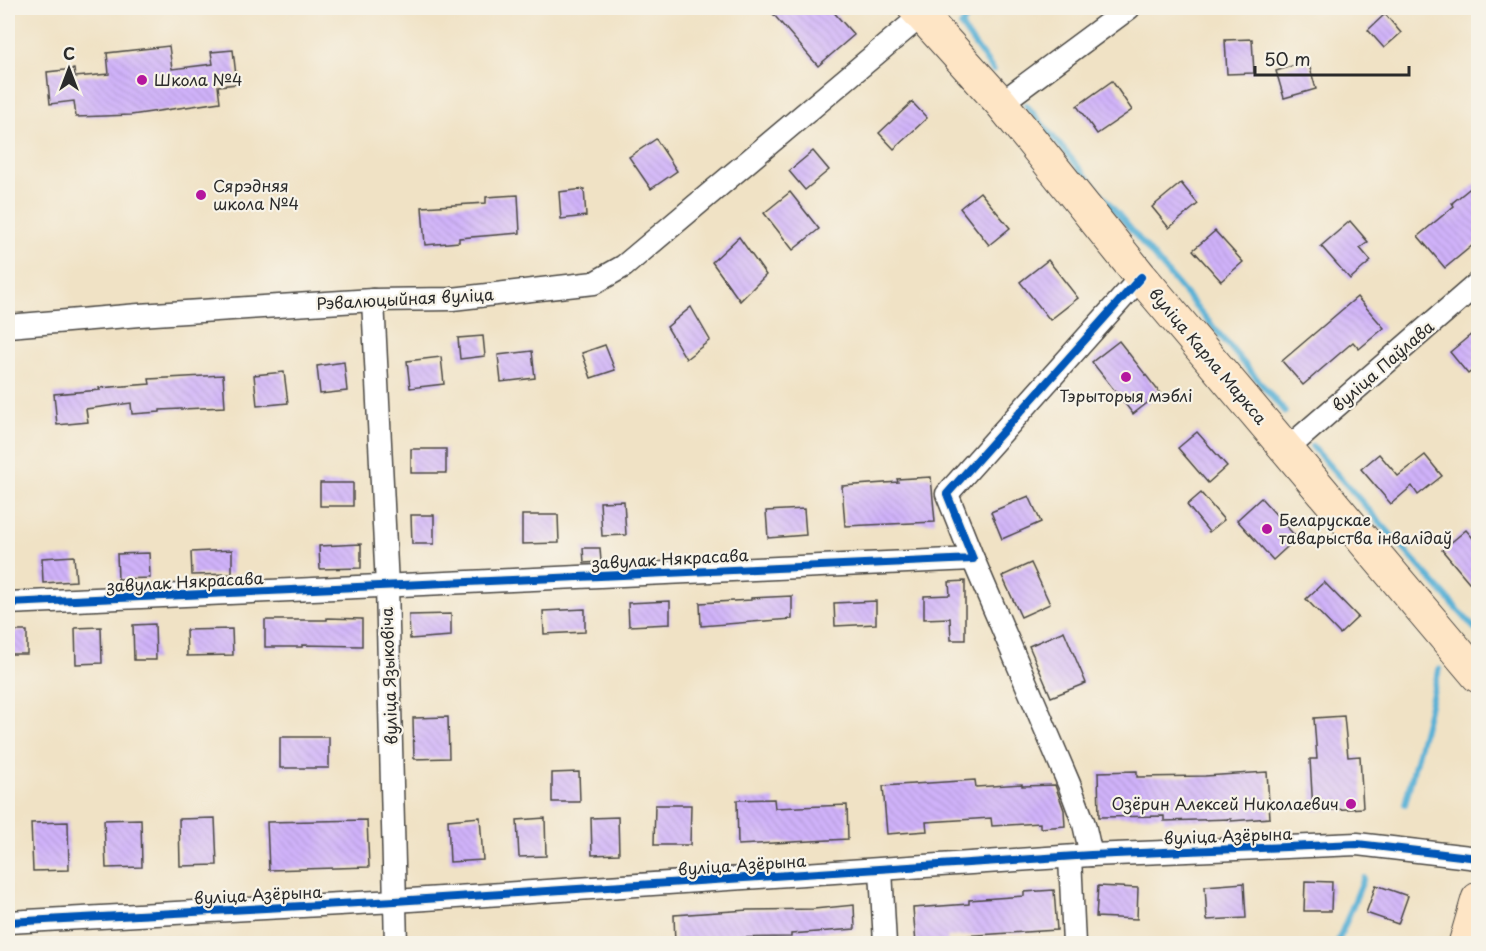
<svg xmlns="http://www.w3.org/2000/svg" width="1486" height="951" viewBox="0 0 1486 951" font-family="'Playpen Sans',sans-serif">
<style>
.lines{fill:none;stroke-linecap:round;stroke-linejoin:round}
.stream{stroke:#57b0d5;stroke-width:6}
.building{fill:url(#building-back-hatch)}
.street-casing{stroke:#494642;stroke-width:25}
.secondary-casing{stroke:#494642;stroke-width:35}
.street{stroke:#fff;stroke-width:22}
.secondary{stroke:#fee5c5;stroke-width:33}
.cycleway-casing{stroke:#f7f3e8;stroke-width:11}
.cycleway{stroke:#0057b8;stroke-width:8}
.poi-dot{fill:#b5179e;stroke:#f7f3e8;stroke-width:2}
.labels{text-anchor:middle;stroke-width:4.5;stroke-linejoin:round;paint-order:stroke}
.poi-label{font-size:16px;fill:#2b2b2b;stroke:#f7f3e8;text-anchor:start}
.street-label{font-size:16px;fill:#2b2b2b;stroke:#f7f3e8}
</style>
<defs>
<pattern id="building-back-hatch" width="6" height="6" patternUnits="userSpaceOnUse" patternTransform="scale(1.5)"><rect width="6" height="6" fill="#d0b2fa"/><path d="M-1 5l2 2M0 0l6 6M5-1l2 2" fill="none" stroke="#b399d6"/></pattern>
</defs>
<rect width="100%" height="100%" fill="#f7f3e8"/>
<filter id="ink" filterUnits="userSpaceOnUse"><feTurbulence type="fractalNoise" baseFrequency=".0167" numOctaves="2"/><feDisplacementMap in="SourceGraphic" scale="12" xChannelSelector="R" yChannelSelector="G"/><feConvolveMatrix kernelMatrix="1 2 1 2 8 2 1 2 1" color-interpolation-filters="sRGB"/></filter>
<filter id="wash" filterUnits="userSpaceOnUse"><feTurbulence type="fractalNoise" baseFrequency=".008" numOctaves="4" result="noise"/><feDisplacementMap in="SourceGraphic" scale="24" xChannelSelector="R" yChannelSelector="G"/><feGaussianBlur stdDeviation="1.35" result="paint"/><feColorMatrix in="noise" values="0 0 0 0 0 0 0 0 0 0 0 0 0 0 0 0 0 1.4 0 .05"/><feComposite in="paint" operator="in"/></filter>
<g filter="url(#wash)">
<rect width="100%" height="100%" fill="#f0e2c5"/>
<g class="lines">
<!-- stream -->
<g class="stream">
<path d="M975 8 961 26 993 70"/>
<path d="M1026 105 1285 412"/>
<path d="M1312 446 1476 630 1478 627"/>
<path d="M1405 804 1439 669"/>
<path d="M1337 944 1364 878"/>
</g>
</g>
<g id="blocks">
<!-- building -->
<g class="building">
<path d="M768 8H830L854 35 818 66Z"/>
<path d="M1385 14 1401 33 1384 48 1368 30Z"/>
<path d="M1252 39 1254 73 1227 74 1225 40Z"/>
<path d="M169 46 172 69 213 64 211 52 233 50 237 84 218 86 220 102 131 115 76 117 74 101 50 104 47 72 74 69 75 77 109 74 107 53Z"/>
<path d="M1308 61 1316 89 1284 98 1276 71Z"/>
<path d="M1112 81 1132 110 1097 134 1077 106Z"/>
<path d="M912 102 927 118 894 149 879 133Z"/>
<path d="M656 139 677 171 651 189 629 157Z"/>
<path d="M813 151 829 170 805 190 789 171Z"/>
<path d="M1479 181V240L1445 268 1418 236 1454 206 1452 203Z"/>
<path d="M1181 183 1198 204 1169 228 1152 207Z"/>
<path d="M584 189 586 216 561 219 559 192Z"/>
<path d="M790 192 819 229 793 250 764 213Z"/>
<path d="M980 192 1010 228 989 245 960 208Z"/>
<path d="M518 195 520 233 459 238V242L425 245 422 207 486 203V197Z"/>
<path d="M1350 221 1368 242 1360 248 1371 261 1350 279 1321 246Z"/>
<path d="M1215 231 1243 262 1221 281 1193 250Z"/>
<path d="M739 237 766 275 740 301 712 262Z"/>
<path d="M1048 260 1078 298 1050 320 1020 282Z"/>
<path d="M1357 297 1384 328 1359 349 1353 342 1303 385 1282 361Z"/>
<path d="M691 307 710 340 686 359 667 327Z"/>
<path d="M1479 328V365L1468 374 1450 352Z"/>
<path d="M483 336 485 356 460 359 458 338Z"/>
<path d="M1119 341 1160 393 1133 414 1092 362Z"/>
<path d="M605 345 615 370 591 378 582 353Z"/>
<path d="M532 351 535 378 501 382 498 355Z"/>
<path d="M441 357 444 384 410 388 407 361Z"/>
<path d="M344 362 347 391 320 394 317 366Z"/>
<path d="M284 372 288 403 257 406 254 375Z"/>
<path d="M223 375 225 407 160 410V412L132 414 131 403 86 409 88 422 57 425 54 394 100 390 99 388 150 384 149 379Z"/>
<path d="M1197 432 1227 466 1208 483 1178 448Z"/>
<rect x="411" y="449" width="35" height="24"/>
<path d="M1379 454 1398 476 1425 455 1442 476 1418 495 1412 486 1391 504 1361 469Z"/>
<path d="M931 477 935 522 845 526 842 486 898 482 897 479Z"/>
<rect x="320" y="483" width="33" height="23"/>
<path d="M1201 493 1224 520 1209 532 1187 505Z"/>
<path d="M1029 496 1041 522 1002 539 991 512Z"/>
<path d="M1261 498 1297 538 1273 560 1237 520Z"/>
<path d="M624 501 626 535 602 536 600 502Z"/>
<path d="M804 509 806 535 768 538 766 511Z"/>
<path d="M411 515H434V544H412Z"/>
<path d="M522 515H558L559 543 522 544Z"/>
<path d="M1466 530 1479 545V594L1442 550Z"/>
<path d="M361 544V568L320 569 319 546Z"/>
<path d="M583 548H600L601 562 584 563Z"/>
<path d="M232 550V574L192 575 191 552Z"/>
<path d="M149 553 150 578 118 579 117 554Z"/>
<path d="M74 556 76 581 43 583 42 558Z"/>
<path d="M1031 563 1050 604 1021 617 1002 576Z"/>
<path d="M965 581V640H951L950 618 924 619V596L950 595 949 582Z"/>
<path d="M1324 582 1358 617 1340 634 1306 599Z"/>
<path d="M792 596V619L701 626 700 603 751 600V598Z"/>
<path d="M670 601V624L629 626 628 603Z"/>
<path d="M876 601V624L835 626 834 603Z"/>
<path d="M585 609V632L544 634 543 611Z"/>
<path d="M451 614V636L410 639 409 615Z"/>
<path d="M327 618 362 619V646L302 645V647H265V620H327Z"/>
<path d="M155 624 156 660H134L133 625Z"/>
<path d="M101 627 102 663 76 664 75 628Z"/>
<path d="M232 629 233 655 187 656 186 630Z"/>
<rect x="8" y="631" width="19" height="23"/>
<path d="M1064 631 1086 683 1051 697 1029 646Z"/>
<path d="M1344 716 1348 757 1360 756 1363 808 1313 811 1310 759H1317L1314 718Z"/>
<path d="M448 717 449 758 414 759 413 718Z"/>
<rect x="280" y="737" width="49" height="31"/>
<path d="M1137 771V777L1205 776 1267 772 1270 818 1231 821V819L1164 821V816L1099 817 1098 772Z"/>
<path d="M579 772 580 802H552V773Z"/>
<path d="M975 780 976 787 1022 784V786L1055 785 1064 810 1065 826 1040 828V823L992 826 991 818 926 822 927 831 887 834 883 786Z"/>
<path d="M774 799 775 808 847 805 848 839 738 845 737 800Z"/>
<path d="M655 805H691L690 845H654Z"/>
<path d="M480 817 483 860 450 862 448 820Z"/>
<path d="M618 817 619 854 592 855 591 818Z"/>
<path d="M215 818 217 865 180 866 179 819Z"/>
<path d="M545 818 546 856 519 857 517 820Z"/>
<path d="M141 819 142 867 106 868 104 820Z"/>
<path d="M367 820 369 867 269 870 267 822Z"/>
<path d="M68 822 69 870 33 871 31 823Z"/>
<path d="M1305 881 1332 882 1331 911H1304Z"/>
<path d="M1244 883 1246 918 1207 920 1205 886Z"/>
<path d="M1376 885 1408 896 1398 924 1366 913Z"/>
<path d="M1098 886 1138 888 1137 919 1096 917Z"/>
<path d="M1054 890 1057 930 947 937 948 944H916L913 908 969 904V900L1024 896V892Z"/>
<path d="M854 905 855 929 791 934V937L722 938V944H675L674 915 748 910 814 909Z"/>
</g>
</g>
</g>
<g filter="url(#ink)">
<use href="#blocks" fill-opacity="0" stroke="#494642" stroke-width="1.5"/>
<g class="lines">
<defs>
<g id="street">
<path d="M1001 103 1129 8"/>
<path d="M373 300 387 586 396 944"/>
<path d="M8 326 139 315 373 300 452 299 594 283 624 266 922 15"/>
<path d="M1287 449 1478 283"/>
<path d="M973 559 1069 784 1084 824 1091 855"/>
<path d="M8 603 973 559 947 494 1141 277"/>
<path d="M1070 857 1074 944"/>
<path d="M881 870 885 944"/>
<path d="M8 922 395 901 1091 855 1357 844 1478 858"/>
</g>
<g id="secondary">
<path d="M915 8 1001 103 1141 277 1478 676"/>
<path d="M1465 944 1478 899"/>
</g>
</defs>
<!-- street casing -->
<use href="#street" class="street-casing"/>
<!-- secondary casing -->
<use href="#secondary" class="secondary-casing"/>
<!-- street -->
<use href="#street" class="street"/>
<!-- secondary -->
<use href="#secondary" class="secondary"/>
<defs>
<g id="cycleway">
<path d="M8 603 973 559 947 494 1141 277"/>
<path d="M8 922 395 901 1091 855 1357 844 1478 858"/>
</g>
</defs>
<!-- cycleway casing -->
<use href="#cycleway" class="cycleway-casing"/>
<!-- cycleway -->
<use href="#cycleway" class="cycleway"/>
</g>
</g>
<!-- markers -->
<g class="poi-dot">
<circle cx="142" cy="80" r="6"/>
<circle cx="201" cy="195" r="6"/>
<circle cx="1126" cy="377" r="6"/>
<circle cx="1267" cy="529" r="6"/>
<circle cx="1351" cy="804" r="6"/>
</g>
<g class="labels">
<!-- poi labels -->
<g class="poi-label">
<text x="154" y="86">Школа №4</text>
<text x="213" y="192">Сярэдняя<tspan x="213" dy="18">школа №4</tspan></text>
<text x="1126" y="402" text-anchor="middle">Тэрыторыя мэблі</text>
<text x="1279" y="526">Беларускае<tspan x="1279" dy="18">таварыства інвалідаў</tspan></text>
<text x="1339" y="810" text-anchor="end">Озёрин Алексей Николаевич</text>
</g>
<!-- street labels -->
<g class="street-label">
<text transform="translate(405 299) rotate(-3)" y="6">Рэвалюцыйная вуліца</text>
<text transform="translate(1208 356) rotate(50)" y="6">вуліца Карла Маркса</text>
<text transform="translate(1383 366) rotate(-41)" y="6">вуліца Паўлава</text>
<text transform="translate(670 559) rotate(-3)" y="6">завулак Някрасава</text>
<text transform="translate(185 582) rotate(-3)" y="6">завулак Някрасава</text>
<text transform="translate(389 676) rotate(-92)" y="6">вуліца Языковіча</text>
<text transform="translate(1228 836) rotate(-2)" y="6">вуліца Азёрына</text>
<text transform="translate(742 865) rotate(-4)" y="6">вуліца Азёрына</text>
<text transform="translate(258 895) rotate(-3)" y="6">вуліца Азёрына</text>
</g>
</g>
<!-- margin -->
<rect width="1486" height="951" fill="none" stroke="#f7f3e8" stroke-width="30"/>
<!-- north arrow -->
<g transform="translate(69 69)" stroke="#f7f3e8" stroke-width="4.5" paint-order="stroke">
<path d="M0-4.5L10 22L0 15L-10 22Z" fill="#2b2b2b"/>
<text y="-9" font-size="16" font-weight="bold" text-anchor="middle" fill="#2b2b2b">С</text>
</g>
<!-- scale -->
<path d="M1255 66v9h154v-9" fill="none" stroke="#2b2b2b" stroke-width="3"/>
<text x="1264" y="66" font-size="18" fill="#2b2b2b" stroke="#f7f3e8" stroke-width="4.5" paint-order="stroke">50 m</text>
</svg>
